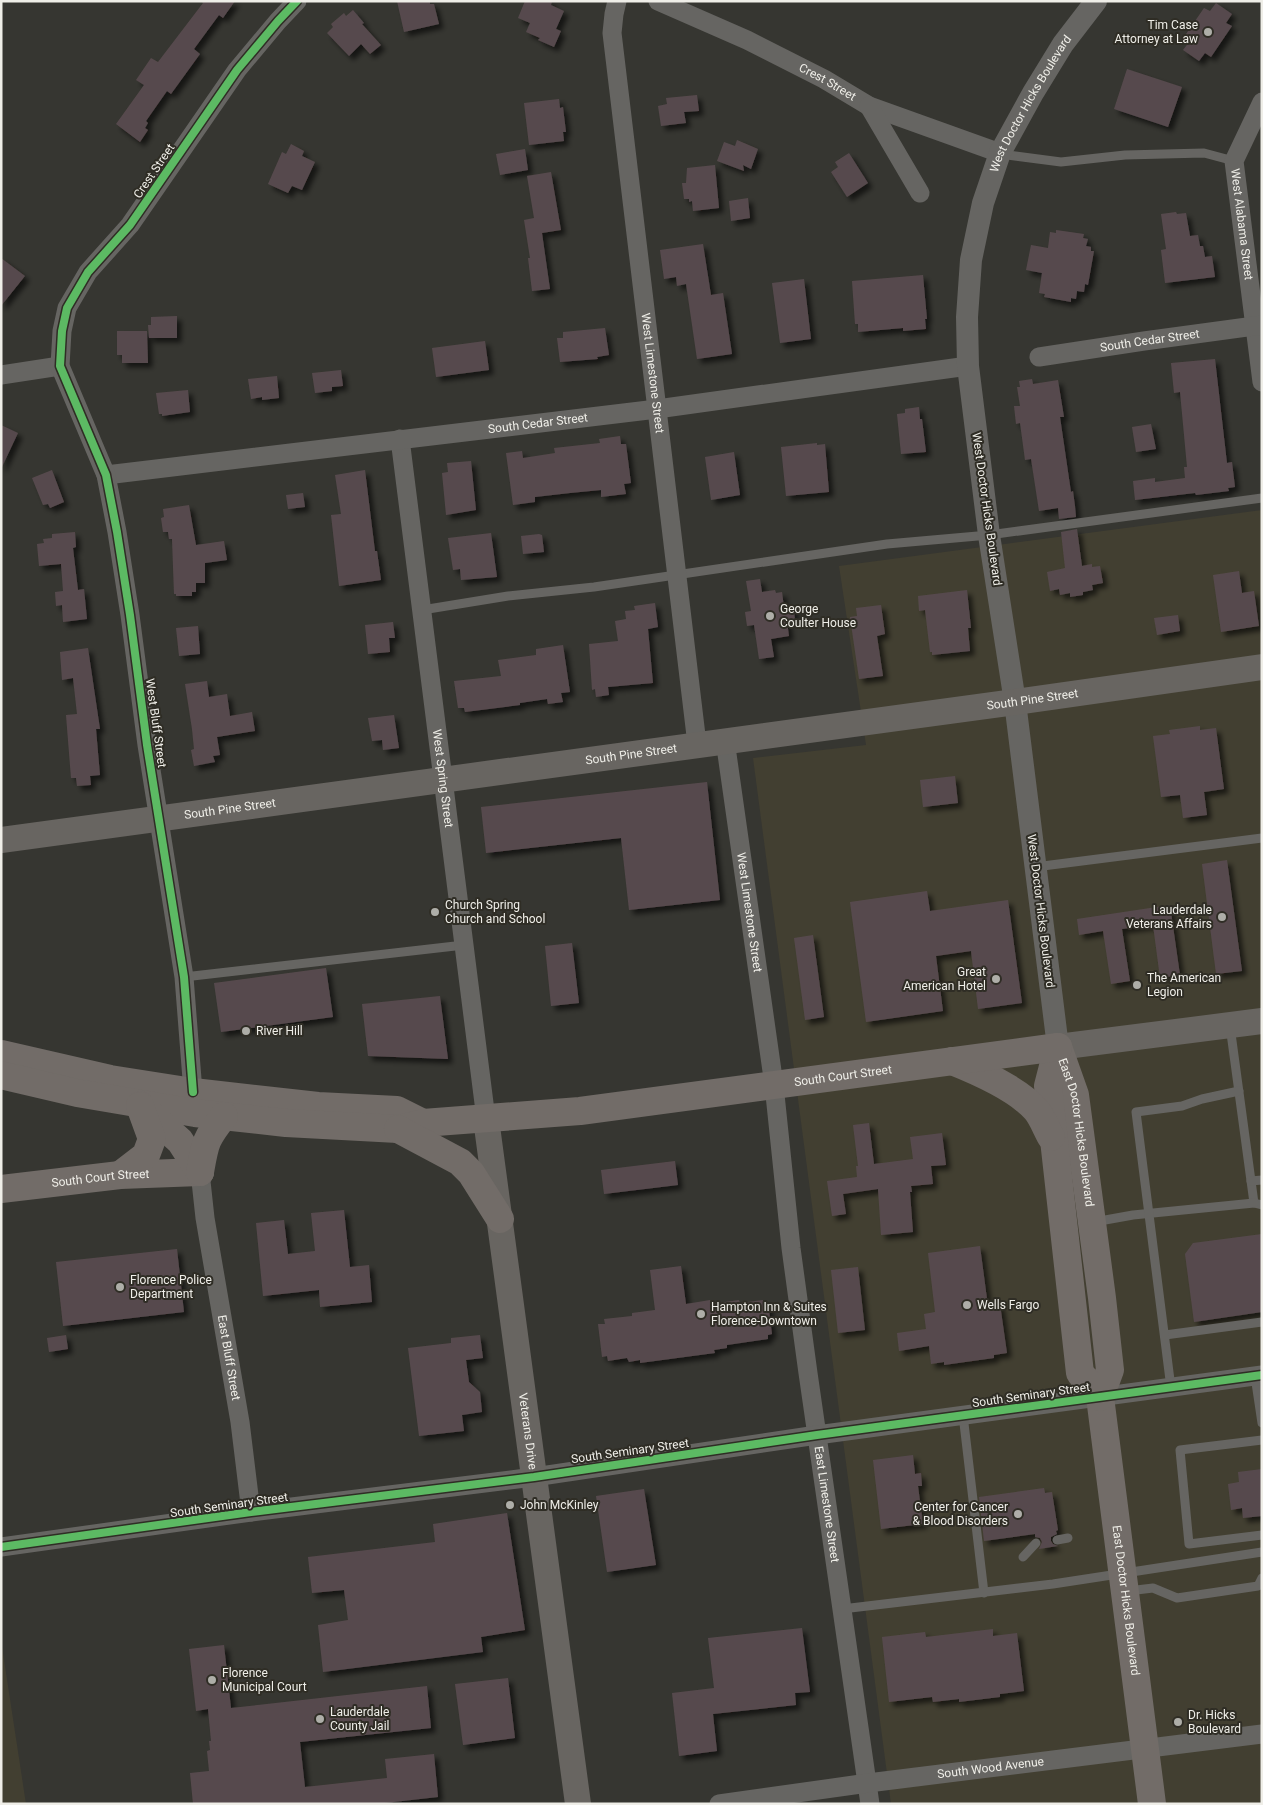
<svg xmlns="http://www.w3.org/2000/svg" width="1263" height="1805" viewBox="0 0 1263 1805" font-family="Roboto,sans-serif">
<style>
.built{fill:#423f31}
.building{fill:#574a4d;filter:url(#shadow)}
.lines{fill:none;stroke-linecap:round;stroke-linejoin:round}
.service{stroke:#666562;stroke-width:9}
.minor{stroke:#666562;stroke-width:19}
.tertiary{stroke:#666562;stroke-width:22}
.secondary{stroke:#686561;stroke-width:26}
.primary{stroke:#726c68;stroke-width:28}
.trunk{stroke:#726c68;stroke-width:28}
.cycleway-casing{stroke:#2f2d25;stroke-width:11}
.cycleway{stroke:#5cba63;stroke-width:8}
.poi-dot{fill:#aeaea8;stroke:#2f2d25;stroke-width:2}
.labels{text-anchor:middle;stroke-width:4;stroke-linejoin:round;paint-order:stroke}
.poi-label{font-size:12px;fill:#efeee8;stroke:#2f2d25;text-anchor:start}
.street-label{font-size:12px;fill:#efeee8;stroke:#2f2d25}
</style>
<defs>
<filter id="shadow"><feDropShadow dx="4.5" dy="4.5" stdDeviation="2.5" flood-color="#0009"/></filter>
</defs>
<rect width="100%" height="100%" fill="#363631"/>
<!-- built -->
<g class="built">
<path d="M1262 510V1804H891L753 758 866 745 839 566Z"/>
<path d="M1 1640 26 1804H1Z"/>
</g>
<!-- building -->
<g class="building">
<path d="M201 1H235L223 18 219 15 194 49 200 54 171 94 167 91 146 121 148 123 145 128 148 130 140 142 116 124 144 85 136 80 151 58 158 62 203 3Z"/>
<path d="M397 1H430V4H434L439 24 404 32Z"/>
<path d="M525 1H552L551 5 564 11 556 29 561 31 554 47 538 40 540 38 526 32 530 23 518 18Z"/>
<path d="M1216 3 1232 14 1226 23 1232 26 1211 57 1205 53 1199 61 1183 50 1190 41 1184 37 1204 8 1210 11Z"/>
<path d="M353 10 364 23 362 24 381 45 370 54 361 44 349 56 327 33 333 27 331 24 344 13 346 16Z"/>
<path d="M1127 69 1182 87 1168 127 1114 109Z"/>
<path d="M697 95 699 111 684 112 686 123 661 126 658 106 667 104 666 98Z"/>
<path d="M559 99 560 108 563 107 566 132H563L564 141 529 145 524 103Z"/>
<path d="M737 140 758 149 751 169 743 165 744 171 717 161 724 142 735 146Z"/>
<path d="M291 144 304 151 302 156 315 162 302 190 292 186 288 193 268 184 282 152 286 154Z"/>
<path d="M525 149 528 170 500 175 496 154Z"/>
<path d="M849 153 868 183 847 197 831 172 838 167 835 162Z"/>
<path d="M715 165 719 208 693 211 692 201 689 202V199H684L682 183H686L687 168Z"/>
<path d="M551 172 561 230 542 233 550 289 532 291 528 258H530L524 220 534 218 527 176Z"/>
<path d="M748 198 750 218 731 221 729 201Z"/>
<path d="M1176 212 1177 214 1186 213 1190 236 1198 235 1200 246H1203L1205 257 1212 256 1215 277 1165 283 1161 250 1166 249 1161 214Z"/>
<path d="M1056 230 1084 234 1083 238 1088 239 1086 246 1091 247V251H1094L1088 285 1085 284 1084 292 1077 291 1076 299 1071 298V302L1044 297 1045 294 1039 293 1042 273 1026 270 1031 245 1048 248 1050 232 1056 233Z"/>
<path d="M703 244 711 295 723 293 732 354 697 359 686 284 677 286 676 277 664 279 660 250Z"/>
<path d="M1 258 25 276 1 306Z"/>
<path d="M923 275 927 319H925L926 329 903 331V328L858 332V324H855L852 281Z"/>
<path d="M804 279 811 339 780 343 772 283Z"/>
<path d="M177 316V338H149L148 325H151V317Z"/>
<path d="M605 328 609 355 597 357 598 359 560 362 557 338H563V332Z"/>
<path d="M117 331H147L148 363H122V355H117Z"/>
<path d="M485 341 489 370 436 377 432 348Z"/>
<path d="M1215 359 1227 463 1232 462 1235 487 1228 488 1229 491 1196 495 1195 493 1135 500 1133 481 1155 478V482L1185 478 1184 467H1187L1180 392 1174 393 1171 363Z"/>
<path d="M341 370 343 386 332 387V391L315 393 312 373Z"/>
<path d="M277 376 279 398 262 400V397L251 399 248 379Z"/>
<path d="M1032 379 1033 384 1058 380 1064 417H1060L1071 492 1073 491 1075 506 1076 517 1059 519 1058 508 1039 511 1031 459 1025 460 1020 423 1016 424 1014 406H1020L1017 387H1020L1019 381Z"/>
<path d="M188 390 190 412 162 416V414H159L156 393Z"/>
<path d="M919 407 920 419H922L926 452 901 454 897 414 905 413V409Z"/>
<path d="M1151 424 1156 449 1136 452 1132 427Z"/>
<path d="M1 425 18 433 1 469Z"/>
<path d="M620 436 621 444H626L631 483 624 484 626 494 601 497V490L570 493 535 497V502L513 505 506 453 522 451 523 458 555 453 554 448 600 443 599 439Z"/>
<path d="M817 443V445L825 444 829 492 786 496 781 447Z"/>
<path d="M734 452 740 495 711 500 705 457Z"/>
<path d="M471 461 476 510 446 515 442 473 448 472 447 463Z"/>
<path d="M52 470 64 502 50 508 48 504 43 505 32 478Z"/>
<path d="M365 470 375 551H377L381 580 339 586 331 515 341 514 335 475Z"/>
<path d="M303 493 305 507 288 509 286 495Z"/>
<path d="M189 505 196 545 224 541 227 560 205 563V583H196V592H192V596H176V594H174L172 539H169L168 532H163L161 518 164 517 163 509Z"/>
<path d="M1077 529 1082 566 1092 564V567L1100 566 1103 583 1092 585 1093 590 1083 592V595L1070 597V593L1060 595 1059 589 1050 591 1047 572 1065 568 1061 532Z"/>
<path d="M75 532 76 547 73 548 78 590 84 589 87 619 63 622 62 605 56 606 55 592 63 591 61 564 39 566 37 544 44 543 43 539 52 538V534Z"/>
<path d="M491 533 497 577 461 580 460 569 453 570 448 538Z"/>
<path d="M539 534 542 535 544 552 523 554 521 536Z"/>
<path d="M1239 571 1242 593 1254 591 1259 626 1221 632 1213 575Z"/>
<path d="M760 579 762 592 775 590 776 593 782 592 784 607 793 605 795 619 787 621 789 636 771 639 774 657 759 659 754 625 747 626 745 612 751 611 746 581Z"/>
<path d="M967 590 971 628H968L970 651 932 655V652H930L925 610 919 611 918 596Z"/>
<path d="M655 603 658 627 648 629 653 683 608 687 609 695 596 697 595 689 592 690 589 644 618 641 615 621 626 619 625 611 635 610 634 606Z"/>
<path d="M881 605 885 634 877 636 883 676 859 679 850 617 857 616 856 608Z"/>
<path d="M1178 615 1180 631 1157 635 1154 618Z"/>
<path d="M393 622 395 638H389L390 652 368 654 365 625Z"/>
<path d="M198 626 200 654 179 656 176 628Z"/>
<path d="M563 645 570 692 561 693 563 702 548 704 547 699 520 703V705L465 712 464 708H458L454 681 501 676 498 660 536 655V649Z"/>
<path d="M88 648 100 729H96L100 775 90 776 91 785 77 786 76 778H71L66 715 77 714 73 678 62 680 60 652Z"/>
<path d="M207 681 209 697 227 694 230 716 252 712 255 731 217 737 220 755 213 756 215 762 194 766 191 750 194 749 192 729 185 684Z"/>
<path d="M394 715 399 748 383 750 382 740 372 741 368 718Z"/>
<path d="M1200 726V730L1216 728 1224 789 1204 792 1207 815 1183 818 1180 795 1161 797 1153 736 1170 734 1169 730Z"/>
<path d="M955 776 958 803 923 807 920 780Z"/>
<path d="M707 782 720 900 629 910 621 838 486 853 481 807Z"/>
<path d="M1227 860 1242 971 1216 974 1202 864Z"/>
<path d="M927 891 930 911 1008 900 1022 1003 978 1009 971 951 936 956 943 1011 866 1022 850 902Z"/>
<path d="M1170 905 1180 975 1160 978 1153 925 1122 929 1130 981 1111 984 1103 931 1079 935 1077 919Z"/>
<path d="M813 935 824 1017 805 1020 794 938Z"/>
<path d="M572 943 579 1003 551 1006 545 946Z"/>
<path d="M326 968 333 1017 221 1032 214 983Z"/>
<path d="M440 996 448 1059 368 1056 362 1004Z"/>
<path d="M869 1123 874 1164 913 1159 910 1137 942 1133 946 1165 931 1166 933 1184 911 1186 912 1192H910L913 1232 881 1235 878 1189 843 1194 846 1214 832 1216 827 1181 857 1177 856 1166H858L853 1125Z"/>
<path d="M675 1161 678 1185 604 1194 601 1170Z"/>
<path d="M344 1210 350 1267 369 1265 372 1302 320 1307 319 1290 263 1296 256 1223 284 1220 288 1254 315 1251 311 1213Z"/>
<path d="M1262 1234V1312L1194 1322 1185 1254 1193 1243Z"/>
<path d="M980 1246 988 1306 1000 1304 1007 1353 994 1355V1358L944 1365V1362L931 1364 929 1346 899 1351 897 1333 926 1329 924 1314 935 1312 928 1253Z"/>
<path d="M177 1249 184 1312 63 1326 56 1262Z"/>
<path d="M681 1266 686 1304 710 1300 711 1304 739 1300 740 1303 763 1300V1303L768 1302 772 1334 768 1335V1339L727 1345V1348L714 1350 715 1353 640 1363V1360L629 1362 627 1358 608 1361 607 1356 602 1357 598 1324H605L604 1319 632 1316V1313L655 1310 650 1270Z"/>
<path d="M858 1267 865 1330 838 1333 831 1270Z"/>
<path d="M66 1335 68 1349 49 1352 47 1338Z"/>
<path d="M480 1335 483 1358 466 1360 469 1382 480 1392 482 1412 462 1415 464 1431 419 1436 408 1348 451 1343V1338Z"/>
<path d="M913 1455 915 1474 921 1473 922 1486H918L923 1524 881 1529 873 1460Z"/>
<path d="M1262 1469V1516L1243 1518 1242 1508 1231 1510 1228 1484 1239 1482 1238 1472Z"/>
<path d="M1044 1488 1045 1493 1052 1492 1058 1530 1056 1531 1057 1534 1051 1537V1541L1053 1544 1058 1546 1039 1549 1042 1542 1040 1538 1035 1537V1534L984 1541 979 1497Z"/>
<path d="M644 1489 656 1565 607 1572 596 1496Z"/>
<path d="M507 1513 525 1630 481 1637 483 1652 323 1672 318 1625 348 1620 344 1590 312 1593 308 1557 435 1542 433 1524Z"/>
<path d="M802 1628 810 1692 795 1693 796 1705 713 1714 717 1751 679 1756 672 1693 714 1688 708 1638Z"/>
<path d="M993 1629V1636L1017 1633 1024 1691 1000 1694V1697L959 1702V1699L933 1702 932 1697 889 1702 882 1637 925 1632 926 1637Z"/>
<path d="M224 1645 231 1708 427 1686 431 1728 300 1742 305 1787 387 1778 385 1759 434 1754 438 1797 376 1804H193L190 1773 209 1771 207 1751 210 1750 209 1741H211L208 1709 196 1711 189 1649Z"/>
<path d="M508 1678 515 1738 463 1745 455 1684Z"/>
</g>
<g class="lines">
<!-- service -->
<g class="service">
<path d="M1000 154 1061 162 1125 155 1204 153 1234 161"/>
<path d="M422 610 508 596 594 587 887 544 989 535 1262 498"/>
<path d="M1035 867 1262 838"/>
<path d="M184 977 464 945"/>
<path d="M1230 1026 1254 1203 1262 1205"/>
<path d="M1251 1181 1262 1180"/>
<path d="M1094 1222 1133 1215 1254 1203"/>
<path d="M1165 1335 1262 1322"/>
<path d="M1255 1376 1262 1423"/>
<path d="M1171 1388 1136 1112 1182 1106 1202 1099 1239 1091"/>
<path d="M963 1415 984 1593"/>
<path d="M1262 1440 1180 1450 1189 1544 1262 1535"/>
<path d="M1057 1540 1068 1538"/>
<path d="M1023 1557 1036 1543"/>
<path d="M1128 1591 1153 1588 1177 1598 1258 1586 1262 1578"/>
<path d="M842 1609 1053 1584 1262 1552"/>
</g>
<!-- minor -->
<g class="minor">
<path id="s1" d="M617 1 614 14 612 33 697 744"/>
<path id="s2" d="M658 1 747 40 824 79 869 106 1000 153"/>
<path id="s3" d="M1262 102 1234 161 1262 382"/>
<path d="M869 106 920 193"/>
<path id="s4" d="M1039 357 1144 341 1262 325"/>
<path d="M1 375 60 366"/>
<path id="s5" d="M400 439 486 1119"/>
<path id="s6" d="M106 475 657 409 968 366"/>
<path id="s7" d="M725 740 774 1085 791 1248 808 1373 870 1804"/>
<path d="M193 1092 184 977 147 745 130 615 117 532 106 475 60 366 62 331 67 308 88 272 130 225 237 70 278 21 297 1"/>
<path id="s8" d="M200 1172 205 1218 240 1422 251 1512"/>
<path d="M1 1547 251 1512 534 1477 817 1435 1262 1375"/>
<path id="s9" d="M719 1804 868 1783 1262 1734"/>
</g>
<!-- tertiary -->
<path class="tertiary" id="s10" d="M1058 1047 1015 702 989 535 968 366 967 317 971 260 983 203 1000 153 1033 93 1063 44 1096 1"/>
<!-- secondary -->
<g class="secondary">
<path id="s11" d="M1 840 1015 702 1262 667"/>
<path d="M1058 1047 1262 1021"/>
<path id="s12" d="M486 1119 578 1804"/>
</g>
<!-- primary -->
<path class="primary" id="s13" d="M1 1189 120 1175 200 1172"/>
<!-- trunk -->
<g class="trunk">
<path id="s14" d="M1058 1047 1075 1095 1102 1298 1110 1370 1100 1397 1152 1804"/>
<path d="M1058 1047 1048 1086 1080 1373 1100 1397"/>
<path d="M1 1054 110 1079 193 1092 318 1106 397 1110 423 1123"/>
<path d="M952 1061C977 1071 1018 1089 1036 1110 1042 1117 1046 1128 1051 1137"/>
<path id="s15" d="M1 1075 77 1093 195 1113 286 1123 398 1129 423 1123 580 1111 1058 1047"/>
<path d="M140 1105 180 1141 200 1172"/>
<path d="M398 1129 460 1162 471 1173 500 1219"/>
<path d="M200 1172C205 1144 205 1139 224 1116"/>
<path d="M120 1175 146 1155 152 1139 140 1106"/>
</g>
<defs>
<g id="cycleway">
<path d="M193 1092 184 977 147 745 130 615 117 532 106 475 60 366 62 331 67 308 88 272 130 225 237 70 278 21 297 1"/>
<path d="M1 1547 251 1512 534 1477 817 1435 1262 1375"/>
</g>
</defs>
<!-- cycleway casing -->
<use href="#cycleway" class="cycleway-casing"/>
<!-- cycleway -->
<use href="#cycleway" class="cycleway"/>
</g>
<!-- markers -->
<g class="poi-dot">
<circle cx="1208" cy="32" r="5"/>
<circle cx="770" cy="616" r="5"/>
<circle cx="435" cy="912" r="5"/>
<circle cx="1222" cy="917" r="5"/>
<circle cx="996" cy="979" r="5"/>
<circle cx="1137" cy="985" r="5"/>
<circle cx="246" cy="1031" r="5"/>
<circle cx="120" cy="1287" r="5"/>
<circle cx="967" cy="1305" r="5"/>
<circle cx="701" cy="1314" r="5"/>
<circle cx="510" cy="1505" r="5"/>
<circle cx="1018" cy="1514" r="5"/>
<circle cx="212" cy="1680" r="5"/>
<circle cx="320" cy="1719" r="5"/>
<circle cx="1178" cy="1722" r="5"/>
</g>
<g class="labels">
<!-- poi labels -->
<g class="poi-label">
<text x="1198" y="29" text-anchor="end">Tim Case<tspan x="1198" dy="14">Attorney at Law</tspan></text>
<text x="780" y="613">George<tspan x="780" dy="14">Coulter House</tspan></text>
<text x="445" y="909">Church Spring<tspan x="445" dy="14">Church and School</tspan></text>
<text x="1212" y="914" text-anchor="end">Lauderdale<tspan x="1212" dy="14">Veterans Affairs</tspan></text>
<text x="986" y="976" text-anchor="end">Great<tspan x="986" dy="14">American Hotel</tspan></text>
<text x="1147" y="982">The American<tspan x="1147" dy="14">Legion</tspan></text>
<text x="256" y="1035">River Hill</text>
<text x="130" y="1284">Florence Police<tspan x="130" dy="14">Department</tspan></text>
<text x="977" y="1309">Wells Fargo</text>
<text x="711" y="1311">Hampton Inn &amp; Suites<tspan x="711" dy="14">Florence-Downtown</tspan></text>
<text x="520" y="1509">John McKinley</text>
<text x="1008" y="1511" text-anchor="end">Center for Cancer<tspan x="1008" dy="14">&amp; Blood Disorders</tspan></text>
<text x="222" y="1677">Florence<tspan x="222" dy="14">Municipal Court</tspan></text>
<text x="330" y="1716">Lauderdale<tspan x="330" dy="14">County Jail</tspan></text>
<text x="1188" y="1719">Dr. Hicks<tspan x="1188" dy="14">Boulevard</tspan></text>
</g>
<!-- street labels -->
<g class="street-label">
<text dy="4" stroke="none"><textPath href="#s2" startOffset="188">Crest Street</textPath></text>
<text dy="4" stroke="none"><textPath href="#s10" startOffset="962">West Doctor Hicks Boulevard</textPath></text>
<text transform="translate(154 171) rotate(-56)" y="4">Crest Street</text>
<text dy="4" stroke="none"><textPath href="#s3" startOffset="129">West Alabama Street</textPath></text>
<text dy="4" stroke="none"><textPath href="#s4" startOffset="112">South Cedar Street</textPath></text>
<text dy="4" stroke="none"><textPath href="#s1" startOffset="375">West Limestone Street</textPath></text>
<text dy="4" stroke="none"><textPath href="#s6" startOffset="435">South Cedar Street</textPath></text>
<text transform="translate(987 509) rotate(82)" y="4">West Doctor Hicks Boulevard</text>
<text dy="4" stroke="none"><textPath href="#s11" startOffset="1041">South Pine Street</textPath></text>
<text transform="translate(156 723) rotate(82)" y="4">West Bluff Street</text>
<text dy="4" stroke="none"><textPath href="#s11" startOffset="636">South Pine Street</textPath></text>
<text dy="4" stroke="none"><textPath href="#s5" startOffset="342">West Spring Street</textPath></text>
<text dy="4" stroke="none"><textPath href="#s11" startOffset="231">South Pine Street</textPath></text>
<text transform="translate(1041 911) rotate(83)" y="4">West Doctor Hicks Boulevard</text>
<text dy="4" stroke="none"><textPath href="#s7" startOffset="174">West Limestone Street</textPath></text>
<text dy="4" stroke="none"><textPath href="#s15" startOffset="850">South Court Street</textPath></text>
<text dy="4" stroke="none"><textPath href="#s14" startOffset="88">East Doctor Hicks Boulevard</textPath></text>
<text dy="4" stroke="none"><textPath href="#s13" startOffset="100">South Court Street</textPath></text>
<text dy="4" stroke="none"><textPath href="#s8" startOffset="188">East Bluff Street</textPath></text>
<text transform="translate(1031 1395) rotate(-8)" y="4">South Seminary Street</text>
<text dy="4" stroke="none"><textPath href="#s12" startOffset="315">Veterans Drive</textPath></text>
<text transform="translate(630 1451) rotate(-8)" y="4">South Seminary Street</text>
<text dy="4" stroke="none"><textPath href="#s7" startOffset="771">East Limestone Street</textPath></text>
<text transform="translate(229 1505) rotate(-8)" y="4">South Seminary Street</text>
<text dy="4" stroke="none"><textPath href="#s14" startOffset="562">East Doctor Hicks Boulevard</textPath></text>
<text dy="4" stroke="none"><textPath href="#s9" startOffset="274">South Wood Avenue</textPath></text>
</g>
</g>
<!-- border -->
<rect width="1263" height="1805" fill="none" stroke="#efeee8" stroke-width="5"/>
</svg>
